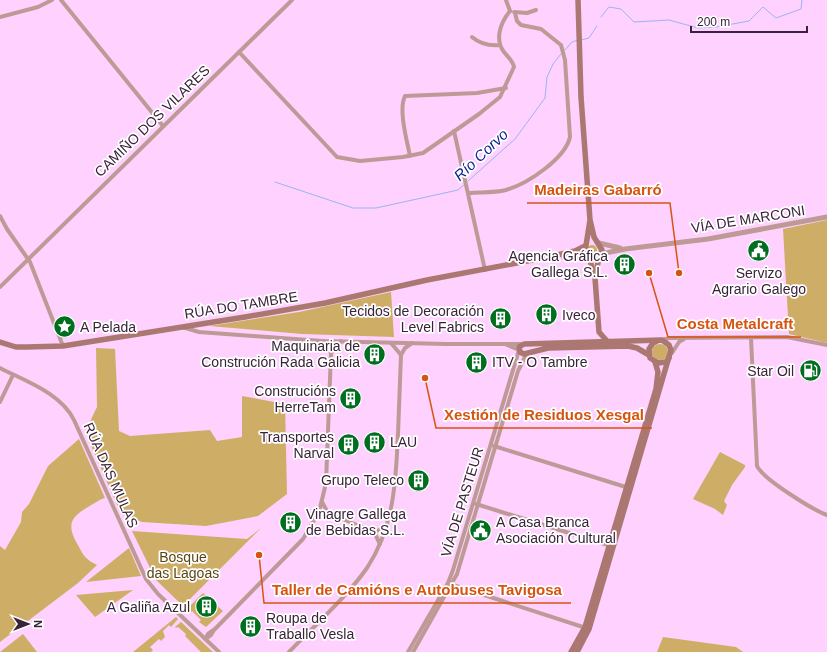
<svg xmlns="http://www.w3.org/2000/svg" width="827" height="652" viewBox="0 0 827 652" font-family="Helvetica,sans-serif">
<style>
.green{fill:#ceae67}
.lines{fill:none;stroke-linecap:round;stroke-linejoin:round}
.stream{stroke:#9ab5f0;stroke-width:1}
.minor{stroke:#be9a96;stroke-width:4}
.tertiary{stroke:#be9a96;stroke-width:5}
.secondary{stroke:#aa7771;stroke-width:5.5}
.labels{text-anchor:middle;stroke-width:3.5;stroke-linejoin:round;paint-order:stroke}
.street-label{font-size:14px;fill:#392339;stroke:#fff}
.poi-label{font-size:14px;fill:#392339;stroke:#fff;text-anchor:end}
.park-label{font-size:14px;fill:#5b4613;stroke:#fff}
.water-label{font-size:15px;font-style:italic;fill:#0d2493;stroke:#fff}
.leader{fill:none;stroke:#d65410;stroke-width:1.5}
.callout-dot{fill:#d65410;stroke:#fff;stroke-width:1.5}
.callout-label{font-size:15px;text-anchor:middle;font-weight:bold;fill:#d65410;stroke:#fff;stroke-width:3.5;stroke-linejoin:round;paint-order:stroke}
</style>
<rect width="100%" height="100%" fill="#fed1fe"/>
<!-- green -->
<g class="green">
<path d="M827 220V343L789 334 783 229Z"/>
<circle cx="592" cy="250" r="5"/>
<path d="M391 292 394 337 302 334 209 326 299 312Z"/>
<circle cx="660" cy="352" r="8"/>
<path d="M96 348 115 349 119 431 130 436 210 430 217 441 242 437V396L285 404 287 494 258 516 206 526 142 522 121 514 85 432 97 407Z"/>
<path d="M79 439 105 498C98 500 94 504 88 507 69 518 67 526 78 545 83 555 86 560 97 565L78 583 0 642V546L5 550 21 522 22 512 29 504 48 466Z"/>
<path d="M720 452 745 465V467L732 485 724 501 727 505 723 515 715 509 693 499Z"/>
<path d="M261 528 183 606 156 580 132 531 247 539Z"/>
<path d="M129 548 141 576 86 582Z"/>
<path d="M133 590 95 617 76 595Z"/>
<path d="M203 593 223 611 206 627 199 622 201 620 192 611 190 614 186 610Z"/>
<path d="M176 617 178 619 171 627 169 625 163 631 165 637 161 641 159 639 150 647 153 650 151 652H133Z"/>
<path d="M181 622 213 652H201L185 636 186 634 178 627 176 628 175 627Z"/>
<path d="M23 634 37 652H0Z"/>
<path d="M663 637 736 647 743 652H657Z"/>
</g>
<g class="lines">
<!-- stream -->
<g class="stream">
<path d="M601 17 609 7 621 9 634 22 669 20 698 28 716 27 749 21 763 7 776 18 801 9 802 0"/>
<path d="M581 40 589 38 597 26"/>
<path d="M565 50 572 42 578 40"/>
<path d="M468 181 515 139 545 98 547 77 553 64 561 54"/>
<path d="M275 182 353 208H376L458 190 464 185"/>
</g>
<!-- minor -->
<g class="minor">
<path d="M61 0 163 126"/>
<path d="M506 0 510 11"/>
<path d="M514 12 527 13 536 10"/>
<path d="M0 17 38 7 52 0"/>
<path d="M472 37C480 44 489 46 500 45"/>
<path d="M239 52 337 157 360 161 403 157 423 153 479 114 500 97 514 67C513 61 508 57 504 52 494 39 501 22 510 11"/>
<path d="M454 131 485 270"/>
<path d="M410 156C407 141 398 109 405 96L477 93 506 88"/>
<path d="M469 193C481 192 494 193 506 190 527 184 565 159 570 137L565 60 561 45 541 29 521 25 517 21 515 13"/>
<path d="M0 216 7 229 30 262 63 346"/>
<path d="M0 287 292 0"/>
<path d="M182 327 199 332 322 341 446 344H522"/>
<path d="M751 338 757 466C763 479 813 510 827 515"/>
<path d="M662 340 669 338 787 337 827 345"/>
<path d="M324 341 331 353"/>
<path d="M391 343 401 355"/>
<path d="M672 353 679 342 684 339"/>
<path d="M0 368C25 381 61 393 74 420L146 579 158 594 219 652"/>
<path d="M0 402 13 375"/>
<path d="M494 446 629 488"/>
<path d="M322 502 328 513 374 532 386 527"/>
<path d="M476 504 611 546"/>
<path d="M316 518 328 513"/>
<path d="M374 532 380 544"/>
<path d="M450 584 586 628"/>
<path d="M214 630 211 635 205 639 208 634 215 629 303 539 319 512 326 483 331 353 341 341"/>
<path d="M289 652C315 625 345 599 367 568 394 527 396 481 398 434 399 408 400 381 401 355L405 348 412 343"/>
<path d="M408 652 448 583 453 570 519 350 505 344"/>
<path d="M413 652 457 574 518 371 527 353"/>
</g>
<!-- tertiary -->
<g class="tertiary">
<path d="M599 243 620 248"/>
<path d="M601 254 625 249 708 239 827 217"/>
</g>
<!-- secondary -->
<g class="secondary">
<path d="M578 0 581 97 590 220 594 237 602 250 599 256 593 259 587 256 585 252 590 220"/>
<path d="M564 257 587 256"/>
<path d="M589 257 595 278 599 332 607 341"/>
<path d="M596 274 599 256"/>
<path d="M657 341 653 343 649 349 650 358 658 363 666 362 669 358"/>
<path d="M0 342 16 347H27L63 346 245 317 325 303 427 280 548 257 575 251 585 246"/>
<path d="M571 652 585 627 656 389 658 372 655 362"/>
<path d="M577 652 589 629 671 350 669 345 662 340 524 344 519 347 520 352 524 354 548 348 628 346 637 348 649 355"/>
</g>
</g>
<!-- icons -->
<defs>
<symbol id="civic-disc" viewBox="-11 -11 22 22"><circle r="9.5" fill="#006e1f" stroke="#fff"/><path d="M-.6-6.5H3V-4.5H.6V-3L4-1V1h2V6H-6V1h2V-1L-.6-3ZM-1.2 2.5V6h2.4V2.5Z" fill="#fff"/></symbol>
<symbol id="building-disc" viewBox="-11 -11 22 22"><circle r="9.5" fill="#006e1f" stroke="#fff"/><path d="M-4-6H4V6H1V3H-1V6H-4ZM-2.5-4.3h1.7v1.8h-1.7ZM.8-4.3h1.7v1.8H.8ZM-2.5-1h1.7V.8h-1.7ZM.8-1h1.7V.8H.8Z" fill="#fff"/></symbol>
<symbol id="sight-disc" viewBox="-11 -11 22 22"><circle r="9.5" fill="#006e1f" stroke="#fff"/><path d="M0-6L1.8-2.2L6-1.7L2.9 1.2L3.7 5.4L0 3.3L-3.7 5.4L-2.9 1.2L-6-1.7L-1.8-2.2Z" fill="#fff"/></symbol>
<symbol id="fuel-disc" viewBox="-11 -11 22 22"><circle r="9.5" fill="#006e1f" stroke="#fff"/><path d="M-5.5-6h7V0h2V4h1.3V-2.5L3-4.5l.8-.8L6-3V5H2.5V1h-1V6h-7ZM-4.2-4.7v3.2H.2V-4.7Z" fill="#fff"/></symbol>
</defs>
<g fill-rule="evenodd">
<use href="#civic-disc" x="746" y="238" width="25" height="25"/>
<use href="#building-disc" x="612" y="252" width="25" height="25"/>
<use href="#building-disc" x="534" y="302" width="25" height="25"/>
<use href="#building-disc" x="488" y="306" width="25" height="25"/>
<use href="#sight-disc" x="52" y="314" width="25" height="25"/>
<use href="#building-disc" x="362" y="342" width="25" height="25"/>
<use href="#building-disc" x="464" y="350" width="25" height="25"/>
<use href="#fuel-disc" x="798" y="358" width="25" height="25"/>
<use href="#building-disc" x="338" y="386" width="25" height="25"/>
<use href="#building-disc" x="362" y="430" width="25" height="25"/>
<use href="#building-disc" x="336" y="432" width="25" height="25"/>
<use href="#building-disc" x="406" y="468" width="25" height="25"/>
<use href="#building-disc" x="278" y="510" width="25" height="25"/>
<use href="#civic-disc" x="468" y="518" width="25" height="25"/>
<use href="#building-disc" x="194" y="594" width="25" height="25"/>
<use href="#building-disc" x="238" y="614" width="25" height="25"/>
</g>
<g class="labels">
<!-- street labels -->
<g class="street-label">
<text transform="translate(152 121) rotate(-44)" y="5">CAMIÑO DOS VILARES</text>
<text transform="translate(748 219) rotate(-9)" y="5">VÍA DE MARCONI</text>
<text transform="translate(241 305) rotate(-9)" y="5">RÚA DO TAMBRE</text>
<text transform="translate(111 475) rotate(66)" y="5">RÚA DAS MULAS</text>
<text transform="translate(462 502) rotate(-73)" y="5">VÍA DE PASTEUR</text>
</g>
<!-- poi labels -->
<g class="poi-label">
<text x="608" y="261">Agencia Gráfica<tspan x="608" dy="16">Gallega S.L.</tspan></text>
<text x="759" y="278" text-anchor="middle">Servizo<tspan x="759" dy="16">Agrario Galego</tspan></text>
<text x="484" y="316">Tecidos de Decoración<tspan x="484" dy="16">Level Fabrics</tspan></text>
<text x="562" y="320" text-anchor="start">Iveco</text>
<text x="80" y="332" text-anchor="start">A Pelada</text>
<text x="360" y="351">Maquinaria de<tspan x="360" dy="16">Construción Rada Galicia</tspan></text>
<text x="492" y="367" text-anchor="start">ITV - O Tambre</text>
<text x="794" y="376">Star Oil</text>
<text x="336" y="396">Construcións<tspan x="336" dy="16">HerreTam</tspan></text>
<text x="334" y="442">Transportes<tspan x="334" dy="16">Narval</tspan></text>
<text x="390" y="447" text-anchor="start">LAU</text>
<text x="404" y="485">Grupo Teleco</text>
<text x="306" y="519" text-anchor="start">Vinagre Gallega<tspan x="306" dy="16">de Bebidas S.L.</tspan></text>
<text x="496" y="527" text-anchor="start">A Casa Branca<tspan x="496" dy="16">Asociación Cultural</tspan></text>
<text x="190" y="612">A Galiña Azul</text>
<text x="266" y="623" text-anchor="start">Roupa de<tspan x="266" dy="16">Traballo Vesla</tspan></text>
</g>
<!-- park labels -->
<g class="park-label">
<text x="183" y="562">Bosque<tspan x="183" dy="16">das Lagoas</tspan></text>
</g>
<!-- water labels -->
<g class="water-label">
<text transform="translate(481 155) rotate(-43)" y="5">Río Corvo</text>
</g>
</g>
<!-- callouts -->
<path class="leader" d="M679 273L670 203H527M649 273L668 337H801M425 378L436 428H652M259 555L264 603H571"/>
<g class="callout-dot">
<circle cx="679" cy="273" r="4"/>
<circle cx="649" cy="273" r="4"/>
<circle cx="425" cy="378" r="4"/>
<circle cx="259" cy="555" r="4"/>
</g>
<g class="callout-label">
<text x="598" y="195">Madeiras Gabarró</text>
<text x="735" y="329">Costa Metalcraft</text>
<text x="544" y="420">Xestión de Residuos Xesgal</text>
<text x="417" y="595">Taller de Camións e Autobuses Tavigosa</text>
</g>
<!-- north arrow -->
<g transform="translate(28 624) rotate(90)" stroke="#ffffff" stroke-width="3" paint-order="stroke">
<path d="M0-3L7 15L0 10L-7 15Z" fill="#392339"/>
<text y="-6" font-size="11" font-weight="bold" text-anchor="middle" fill="#392339">N</text>
</g>
<!-- scale -->
<path d="M691 26v6h116v-6" fill="none" stroke="#392339" stroke-width="2"/>
<text x="697" y="26" font-size="12" fill="#392339" stroke="#ffffff" stroke-width="3" paint-order="stroke">200 m</text>
</svg>
